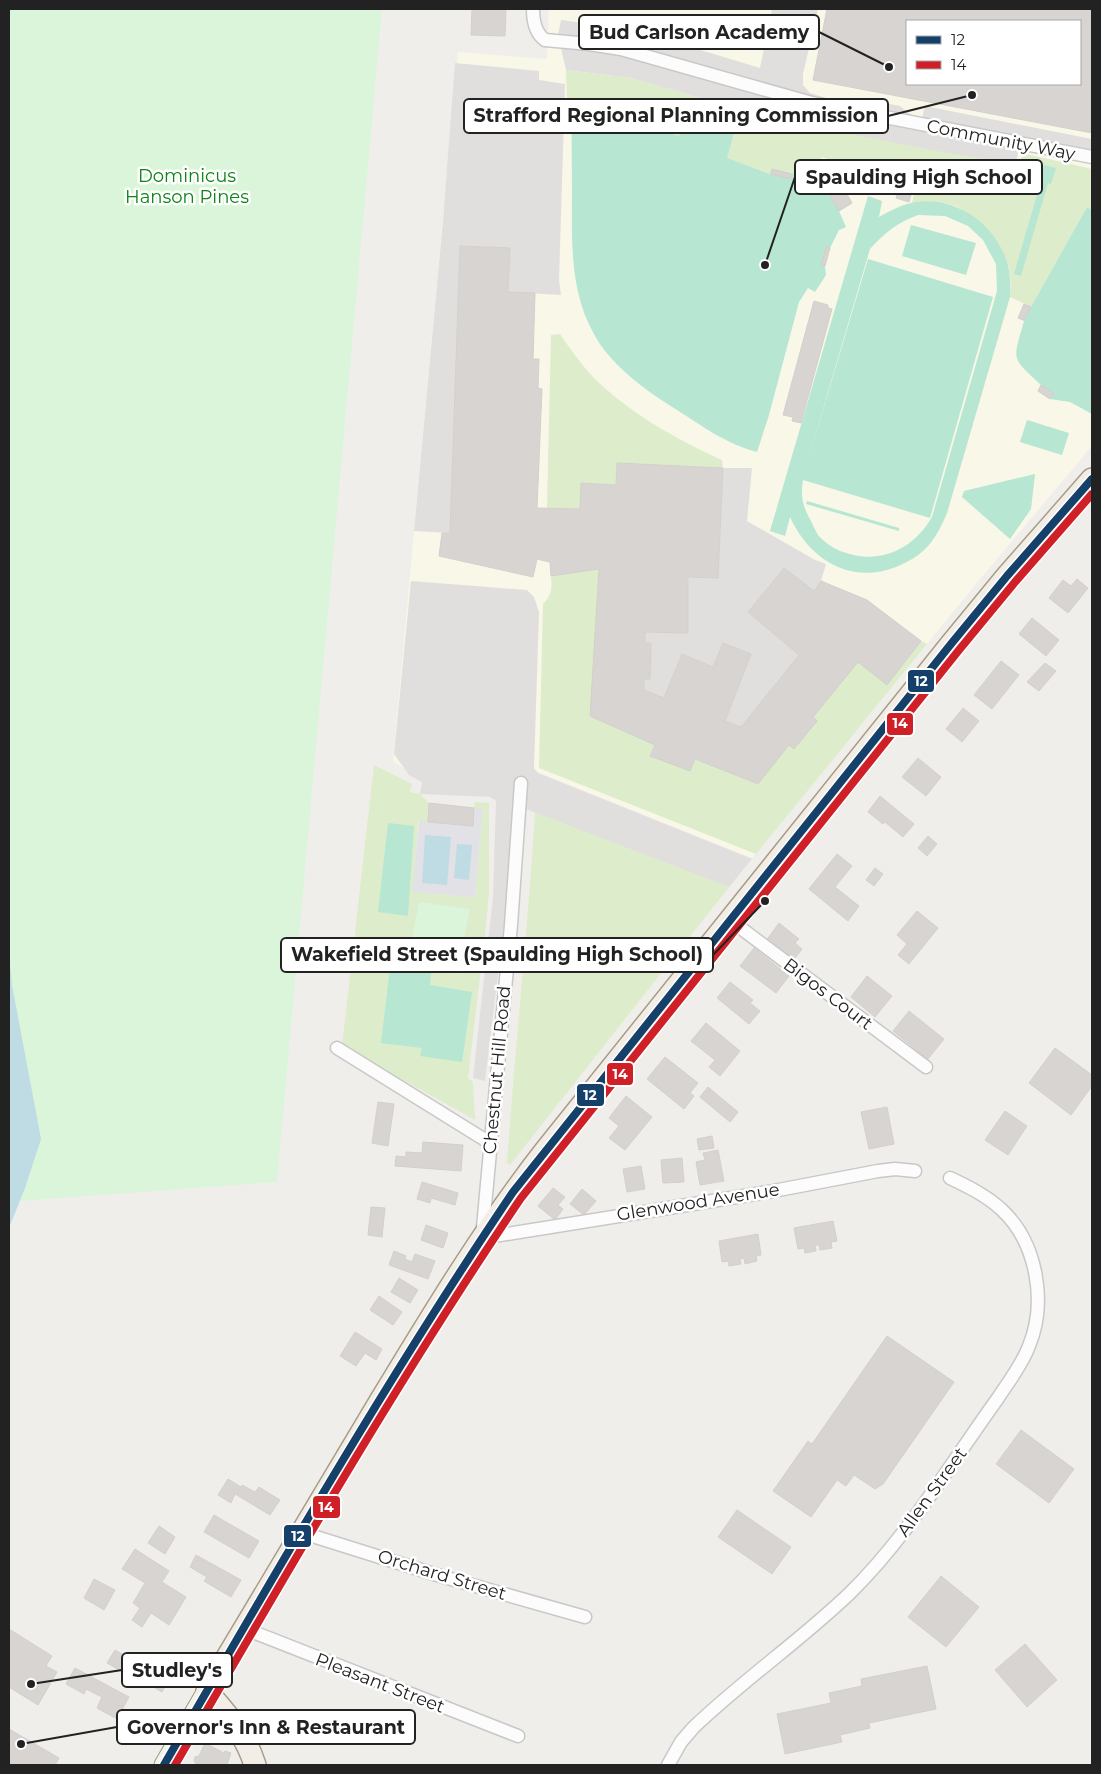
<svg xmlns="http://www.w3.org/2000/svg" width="1101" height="1774" viewBox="0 0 1101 1774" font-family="Montserrat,sans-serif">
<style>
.education{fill:#f8f7e8;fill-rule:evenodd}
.grass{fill:#ddeccb}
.park{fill:#daf5da}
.pitch{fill:#b7e6d2;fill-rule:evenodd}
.parking{fill:#e0dfde}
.plaza{fill:#e2e1e5}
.water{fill:#bfdbe3}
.building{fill:#d7d4d2;stroke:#d3d0cc;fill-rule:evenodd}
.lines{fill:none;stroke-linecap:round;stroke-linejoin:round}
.street-casing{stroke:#c9c8c7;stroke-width:15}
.secondary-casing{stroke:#999a82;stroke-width:21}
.primary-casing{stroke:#a79c86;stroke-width:24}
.street{stroke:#fdfcfc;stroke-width:12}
.secondary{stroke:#f4f4ed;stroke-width:19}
.primary{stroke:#f3ede7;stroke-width:21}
.bus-1-casing{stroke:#fff;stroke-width:11}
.bus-2-casing{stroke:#fff;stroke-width:11}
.bus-1{stroke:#144069;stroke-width:8}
.bus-2{stroke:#cf2027;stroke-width:8}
.labels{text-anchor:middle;stroke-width:5;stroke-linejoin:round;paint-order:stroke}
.street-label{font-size:18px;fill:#222;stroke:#fff}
.park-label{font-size:18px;fill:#0c8416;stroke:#fff}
.leader{fill:none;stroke:#222;stroke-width:2}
.callout-dot{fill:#222;stroke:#fff;stroke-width:2}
.callout{fill:#fff;stroke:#222;stroke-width:2}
.callout-label{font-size:19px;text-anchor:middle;font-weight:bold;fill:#222}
.line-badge{stroke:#fff;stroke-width:2}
.badge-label{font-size:14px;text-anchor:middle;font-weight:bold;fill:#fff}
</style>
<rect width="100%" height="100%" fill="#f0eeeb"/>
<!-- education -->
<path class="education" d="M549 9H1092V446L980 579 752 858 537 772 497 775 412 774 393 761 458 52 547 59ZM907 21H1080V84H907Z"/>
<!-- grass -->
<g class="grass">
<path d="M566 70 631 78 778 120 1016 163 1026 154 1092 169V210L1087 207 1031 307 1010 297C1010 287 1012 272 1007 262 1003 255 964 210 958 207 944 201 927 202 912 203L916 186 822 157 815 173 809 177 772 170 771 174 726 158 729 148 688 113 680 137 567 102Z"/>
<path d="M560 334C570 349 581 364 593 377 629 413 676 439 722 460L723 468 617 463 616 485 581 483 580 509 547 508 551 335Z"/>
<path d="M599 569 655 745 650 755 695 759 757 784 789 745 794 749 817 721 813 717 858 662 887 684 921 641 927 644 756 854 539 768 543 604C552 595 552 588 551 576Z"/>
<path d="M374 765 412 784 410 792 420 794 429 803 428 822 418 821 413 892 475 897 483 809 474 808 475 802 489 803V892L484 945 463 943 419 902 458 973 461 966 481 967 468 1078 473 1082 475 1120 342 1046Z"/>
<path d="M535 812 729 887 510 1165 507 1163C515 1046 528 929 535 812Z"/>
</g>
<!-- park -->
<g class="park">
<path d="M9 9H382L277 1182 20 1201 25 1188 9 953Z"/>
<path d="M419 902 470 909 463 943 484 945 481 967 461 966 458 974 407 964Z"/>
</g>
<!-- pitch -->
<g class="pitch">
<path d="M572 103 679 136 687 113 735 129 727 158 770 174 772 169 809 177 815 173 828 191 841 184 852 203 839 211 846 227 839 230 830 248 825 266 826 275 815 292 808 288 799 302 769 415 757 452C728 445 702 426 677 410 648 392 610 365 594 334 569 290 572 239 572 190 572 161 571 132 572 103Z"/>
<path d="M1044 165 1056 168 1051 184 1048 183 1021 276 1014 274 1041 181 1039 180Z"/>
<path d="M868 196 882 201 879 217C888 212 897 207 907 204 950 192 994 221 1007 262 1011 274 1010 285 1010 297L947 513C942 525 936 537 928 546 919 556 908 562 896 567 850 585 809 559 790 517L785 536 770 531ZM918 215 945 216 968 226 983 240 996 264 997 291 932 517C913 550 879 565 843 552 834 549 824 542 818 535 815 530 813 525 811 521 803 507 800 496 803 480L930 518 993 297 868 259 806 467 870 249C885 232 897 223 918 215Z"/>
<path d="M1087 207 1092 210V414L1070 402 1050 399 1038 391 1041 385C1010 356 1013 361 1024 321L1018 318 1031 307Z"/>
<path d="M911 225 976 243 966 275 902 256Z"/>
<path d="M1027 420 1069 433 1062 455 1020 442Z"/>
<path d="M1035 474 1031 509 1010 539 962 497 964 491Z"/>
<path d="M807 501 899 528V531L806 504Z"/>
<path d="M388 823 414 826 408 916 378 912Z"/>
<path d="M390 968 431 973 430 985 472 992 462 1062 420 1056 422 1048 381 1043Z"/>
</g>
<!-- parking -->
<g class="parking">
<path d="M772 9H818L803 74V85L810 93 848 105 865 100 875 101 900 106 914 117 922 118 925 106 1092 139V151L1021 139 1016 163 953 154 778 120 631 78 566 70 558 35 561 20 606 26 644 33 760 68Z"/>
<path d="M455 63 539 71V80L565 84 559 280 561 295 508 292 510 248 460 247 450 533 414 531 443 220Z"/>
<path d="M723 468H752L747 521 815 560 826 564 821 581 814 591 784 568 748 612 799 655 741 727 725 721 751 654 724 643 713 667 682 654 664 698 644 690V679H649L650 643H645V632L687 633 688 577 718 578Z"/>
<path d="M411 581 527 590 534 597 539 612 534 768 538 773 752 859 729 887 513 804 510 876 485 1081 473 1078 493 897 496 801 490 797 420 794 422 782 409 775 394 754Z"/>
</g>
<!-- plaza -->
<path class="plaza" d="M474 808H483L475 897 412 892 419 821 472 826Z"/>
<!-- water -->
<g class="water">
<path d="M425 835 451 837 447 885 422 883Z"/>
<path d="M457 844 472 845 469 880 454 878Z"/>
<path d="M9 953 12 985 41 1139 25 1188 9 1228Z"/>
</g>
<!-- building -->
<g class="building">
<path d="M472 9H506L505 36 471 35Z"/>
<path d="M827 9H1092V133L813 80ZM907 21H1080V84H907Z"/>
<path d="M772 169 791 174V179L771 174Z"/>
<path d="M841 184 852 203 839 211 828 192Z"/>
<path d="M900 184 913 187 909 202 896 198Z"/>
<path d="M460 246 510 248 508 292 535 293 533 359H539L538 388 542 389 537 508 580 509 581 483 616 485 617 463 723 468 718 578 688 577V633L645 632V643H651L650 679H644V690L664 698 682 654 713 667 723 643 751 654 725 721 741 727 799 655 748 612 784 568 814 591 821 581 867 600 921 641 887 685 858 662 813 717 817 721 794 749 789 745 758 784 695 759 690 771 650 756 655 745 590 716 599 569 551 576 550 562 537 559 533 577 439 556 442 533H450Z"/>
<path d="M826 247 830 248 825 266 821 265Z"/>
<path d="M814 301 828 305V308L832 309 801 423 792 421 793 417 783 415Z"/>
<path d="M1024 304 1031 307 1024 320 1018 318Z"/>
<path d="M1041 385 1054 393 1050 399 1038 391Z"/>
<path d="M1077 579 1088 588 1068 613 1049 598 1063 580 1071 586Z"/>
<path d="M1032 618 1059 640 1046 656 1019 634Z"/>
<path d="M1001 661 1019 675 992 709 974 695Z"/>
<path d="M1045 663 1056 671 1039 691 1027 682Z"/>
<path d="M963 708 979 721 962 742 946 729Z"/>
<path d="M918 758 941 777 926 796 902 777Z"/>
<path d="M880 796 914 824 903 837 885 822 883 824 868 812Z"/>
<path d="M429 803 474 808 473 826 428 822Z"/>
<path d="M928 836 937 844 927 856 918 848Z"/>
<path d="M837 854 852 866 835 887 859 906 848 921 809 889Z"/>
<path d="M875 868 883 874 874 886 866 880Z"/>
<path d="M917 911 938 928 909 964 898 955 907 944 897 935Z"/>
<path d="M779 923 799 939 795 943 802 949 792 962 766 941Z"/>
<path d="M754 948 789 976 776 993 740 966Z"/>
<path d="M867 976 892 996 875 1017 851 997Z"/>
<path d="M730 982 753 1000 750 1003 760 1011 749 1024 717 998Z"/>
<path d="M909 1011 944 1039 928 1059 893 1031Z"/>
<path d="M706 1023 740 1051 720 1076 709 1067 715 1060 691 1041Z"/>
<path d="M1055 1048 1092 1075V1086L1071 1115 1029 1083Z"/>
<path d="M665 1057 698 1083 690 1093 694 1096 684 1109 647 1079Z"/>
<path d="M708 1087 738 1112 730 1122 700 1097Z"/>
<path d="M626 1096 652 1117 625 1150 609 1138 619 1126 609 1118Z"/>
<path d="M378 1102 394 1104 388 1146 372 1143Z"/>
<path d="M887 1107 894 1144 869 1149 861 1112Z"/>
<path d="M1005 1111 1027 1126 1008 1155 985 1140Z"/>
<path d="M712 1136 714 1148 699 1150 697 1139Z"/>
<path d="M423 1142 463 1145 461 1171 395 1166 396 1156 406 1157V1152L422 1153Z"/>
<path d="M718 1150 724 1181 700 1185 696 1162 705 1160 703 1153Z"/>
<path d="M682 1158 684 1182 663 1183 661 1160Z"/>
<path d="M641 1166 645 1189 627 1192 623 1169Z"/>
<path d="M422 1182 458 1193 455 1205 431 1198 430 1203 417 1199Z"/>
<path d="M553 1188 565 1197 558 1205 563 1209 555 1220 538 1206Z"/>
<path d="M582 1189 596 1201 584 1215 570 1204Z"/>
<path d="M371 1207 385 1208 382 1237 368 1235Z"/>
<path d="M833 1221 837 1241 831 1242 832 1248 820 1250 819 1245H815L816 1251 805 1253 804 1248 798 1249 794 1228Z"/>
<path d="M426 1225 448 1233 443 1248 421 1240Z"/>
<path d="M758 1234 761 1255 756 1256 757 1261 745 1264 744 1258 740 1259 741 1264 729 1266 728 1261 722 1262 719 1241Z"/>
<path d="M394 1251 406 1256 405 1259 412 1262 415 1254 435 1261 428 1279 389 1265Z"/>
<path d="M399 1278 418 1290 410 1303 391 1292Z"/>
<path d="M379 1296 402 1312 393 1325 370 1310Z"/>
<path d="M355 1332 382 1349 376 1360 365 1353 356 1366 340 1356Z"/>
<path d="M887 1336 954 1382 883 1484 875 1489 854 1475 846 1486 837 1480 811 1517 773 1491 808 1441 812 1444Z"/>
<path d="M1021 1430 1074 1469 1049 1503 996 1464Z"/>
<path d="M228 1479 241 1487 242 1485 255 1492 259 1487 280 1500 270 1515 235 1494 231 1503 218 1495Z"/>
<path d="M737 1510 791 1547 772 1574 718 1537Z"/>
<path d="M214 1515 259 1541 249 1558 204 1532Z"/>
<path d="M159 1526 175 1537 165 1554 148 1543Z"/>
<path d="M135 1549 169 1571 162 1582 186 1597 169 1625 151 1613 142 1627 132 1620 140 1608 133 1603 145 1583 122 1569Z"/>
<path d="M196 1555 241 1580 231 1597 204 1581 207 1577 190 1567Z"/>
<path d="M941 1576 979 1607 946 1647 908 1617Z"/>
<path d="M94 1579 115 1590 104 1610 84 1598Z"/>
<path d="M9 1629 52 1656 46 1666 57 1672 38 1705 9 1687Z"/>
<path d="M1025 1644 1057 1680 1027 1707 995 1670Z"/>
<path d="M115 1650 127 1657 129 1654 170 1678 162 1692 143 1681 145 1678 124 1666 121 1671 107 1663Z"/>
<path d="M927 1666 936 1709 869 1723 870 1728 840 1735 842 1742 785 1754 777 1714 831 1703 829 1693 862 1686 861 1679Z"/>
<path d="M75 1668 129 1697 117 1719 97 1708 102 1697 86 1689 84 1694 66 1684Z"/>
<path d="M9 1729 59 1758 55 1765H12L9 1763Z"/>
<path d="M205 1743 224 1753 225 1751 231 1753 227 1765H200L195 1763 194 1760 195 1757 199 1756Z"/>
</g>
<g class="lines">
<defs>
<g id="street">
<path d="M533 9C533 21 535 33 545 40L589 44 621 49 812 103 1092 157"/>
<path d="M521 783 511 925 482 1238 768 1192 878 1171 895 1169 915 1171"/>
<path d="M730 920 926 1067"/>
<path d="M337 1048 490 1143"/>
<path d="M300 1532 437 1575 585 1617"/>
<path d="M243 1628 518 1736"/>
<path d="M668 1765 681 1742 693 1728C743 1680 800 1641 850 1593 892 1552 926 1502 959 1454 972 1435 985 1416 998 1398 1009 1381 1022 1365 1029 1346 1047 1302 1037 1243 1002 1210 987 1196 969 1187 950 1178"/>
</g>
<path id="secondary" d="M164 1765 207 1691"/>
<path id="primary" d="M255 1765C245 1733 228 1716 207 1691 265 1593 323 1495 382 1398 433 1314 484 1229 545 1151L951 644 1007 576 1092 479"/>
</defs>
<!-- street casing -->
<use href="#street" class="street-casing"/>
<!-- secondary casing -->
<use href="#secondary" class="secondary-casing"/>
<!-- primary casing -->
<use href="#primary" class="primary-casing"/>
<!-- street -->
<use href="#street" class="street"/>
<!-- secondary -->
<use href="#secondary" class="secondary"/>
<!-- primary -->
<use href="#primary" class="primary"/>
<defs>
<path id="bus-1" d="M164 1765C276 1572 388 1377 513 1192L951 644 1007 576 1092 479"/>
<path id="bus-2" d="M175 1765C286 1574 397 1381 521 1198L959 650 1015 582 1092 494"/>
</defs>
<!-- bus-1 casing -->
<use href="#bus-1" class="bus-1-casing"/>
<!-- bus-2 casing -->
<use href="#bus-2" class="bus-2-casing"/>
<!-- bus-1 -->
<use href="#bus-1" class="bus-1"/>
<!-- bus-2 -->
<use href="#bus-2" class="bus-2"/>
</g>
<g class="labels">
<!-- street labels -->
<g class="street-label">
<text transform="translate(1001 140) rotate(11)" y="6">Community Way</text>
<text transform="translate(828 994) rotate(37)" y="6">Bigos Court</text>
<text transform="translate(497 1070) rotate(-85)" y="6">Chestnut Hill Road</text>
<text transform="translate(698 1202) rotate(-9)" y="6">Glenwood Avenue</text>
<text transform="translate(932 1492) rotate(-54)" y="6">Allen Street</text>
<text transform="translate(442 1575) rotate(17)" y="6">Orchard Street</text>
<text transform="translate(380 1683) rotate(21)" y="6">Pleasant Street</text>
</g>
<!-- park labels -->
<g class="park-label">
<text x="187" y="182">Dominicus<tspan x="187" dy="21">Hanson Pines</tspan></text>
</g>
</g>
<!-- callouts -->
<path class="leader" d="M889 67L819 32M972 95L888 116M765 265L795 177M765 901L713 955M31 1684L122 1670M21 1744L117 1727"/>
<g class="callout-dot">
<circle cx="889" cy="67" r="5"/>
<circle cx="972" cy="95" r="5"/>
<circle cx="765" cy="265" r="5"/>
<circle cx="765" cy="901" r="5"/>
<circle cx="31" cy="1684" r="5"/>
<circle cx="21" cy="1744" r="5"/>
</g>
<g class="callout">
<rect x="579" y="15" width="240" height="34" rx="5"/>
<rect x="464" y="99" width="424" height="34" rx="5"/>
<rect x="795" y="160" width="247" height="34" rx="5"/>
<rect x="281" y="938" width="432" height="34" rx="5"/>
<rect x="122" y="1653" width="110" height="34" rx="5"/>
<rect x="117" y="1710" width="298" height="34" rx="5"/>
</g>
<g class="callout-label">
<text x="699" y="39">Bud Carlson Academy</text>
<text x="676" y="122">Strafford Regional Planning Commission</text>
<text x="919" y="184">Spaulding High School</text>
<text x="497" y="961">Wakefield Street (Spaulding High School)</text>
<text x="177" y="1677">Studley's</text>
<text x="266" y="1734">Governor's Inn &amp; Restaurant</text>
</g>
<g class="line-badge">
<rect x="907" y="669" width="28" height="24" rx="5" fill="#144069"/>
<rect x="886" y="712" width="28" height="24" rx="5" fill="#cf2027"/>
<rect x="606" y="1062" width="28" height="24" rx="5" fill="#cf2027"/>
<rect x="576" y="1083" width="29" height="24" rx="5" fill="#144069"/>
<rect x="312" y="1495" width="29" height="24" rx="5" fill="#cf2027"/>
<rect x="283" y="1524" width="29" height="24" rx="5" fill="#144069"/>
</g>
<g class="badge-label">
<text x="921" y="686">12</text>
<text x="900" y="728">14</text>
<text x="620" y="1079">14</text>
<text x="590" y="1100">12</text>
<text x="326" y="1512">14</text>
<text x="298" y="1541">12</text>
</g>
<!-- border -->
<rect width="1101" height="1774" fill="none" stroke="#222222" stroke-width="20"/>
<!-- legend -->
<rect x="906" y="20" width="175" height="65" fill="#ffffff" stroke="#a7a7a7"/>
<rect x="916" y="36" width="25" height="8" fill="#144069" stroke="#a7a7a7"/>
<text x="951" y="45" font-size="15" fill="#222222">12</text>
<rect x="916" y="61" width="25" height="8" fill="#cf2027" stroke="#a7a7a7"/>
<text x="951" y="70" font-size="15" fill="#222222">14</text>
</svg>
